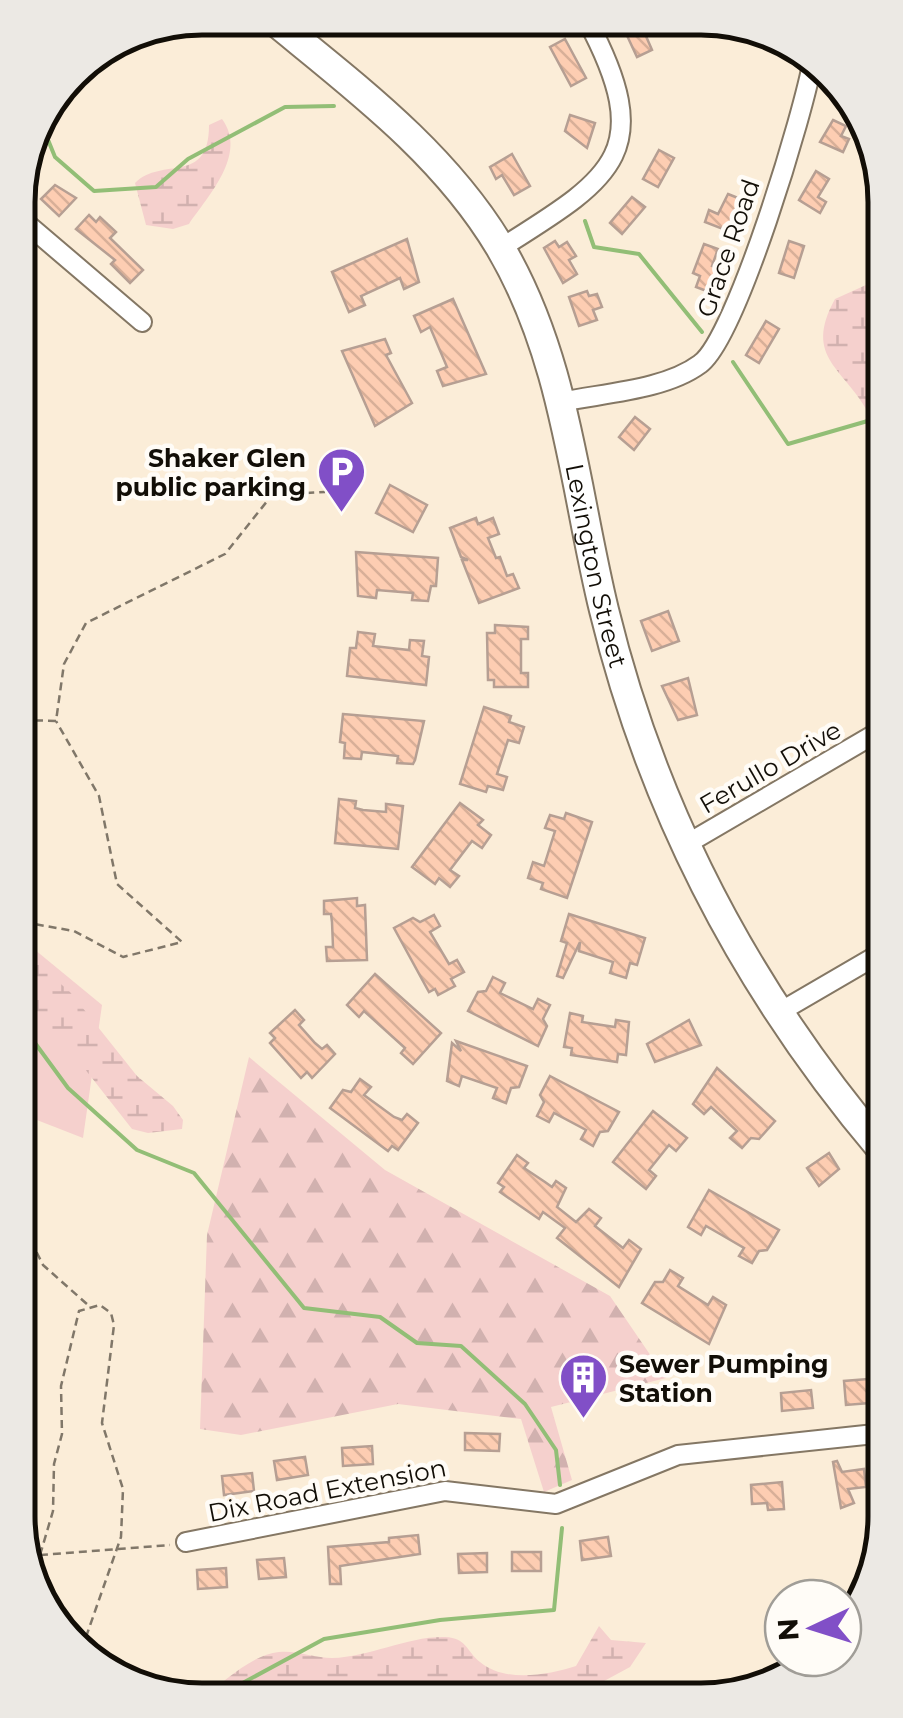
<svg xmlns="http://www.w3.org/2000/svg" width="903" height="1718" viewBox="0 0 903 1718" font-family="Montserrat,sans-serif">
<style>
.green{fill:#f5d0cd}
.forest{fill:url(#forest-firs)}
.wetland{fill:url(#wetland-marsh)}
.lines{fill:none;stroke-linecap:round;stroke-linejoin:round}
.stream{stroke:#92be76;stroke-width:4}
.building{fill:url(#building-back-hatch);stroke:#b69f93;stroke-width:2.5}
.street-casing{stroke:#847764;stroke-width:22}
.primary-casing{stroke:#847764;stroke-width:32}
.path{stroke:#807769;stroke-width:2.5;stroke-dasharray:8 5;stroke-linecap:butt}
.street{stroke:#fff;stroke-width:18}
.primary{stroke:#fff;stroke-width:28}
.labels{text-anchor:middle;stroke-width:9;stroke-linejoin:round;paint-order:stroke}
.street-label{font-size:25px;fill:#120e07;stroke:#fffcf7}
.poi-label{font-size:25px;font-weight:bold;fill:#120e07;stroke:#fffcf7;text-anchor:end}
.rim{fill:none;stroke:#120e07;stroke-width:5}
</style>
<defs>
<pattern id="forest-firs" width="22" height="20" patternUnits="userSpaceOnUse" patternTransform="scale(2.5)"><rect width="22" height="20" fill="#f5d0cd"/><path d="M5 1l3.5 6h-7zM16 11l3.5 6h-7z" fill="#d1b1af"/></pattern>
<pattern id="wetland-marsh" width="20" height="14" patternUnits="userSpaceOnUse" patternTransform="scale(2.5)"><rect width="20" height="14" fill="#f5d0cd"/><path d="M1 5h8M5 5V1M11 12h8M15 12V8" fill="none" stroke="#d1b1af"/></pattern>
<pattern id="building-back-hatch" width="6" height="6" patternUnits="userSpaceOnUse" patternTransform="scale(2.5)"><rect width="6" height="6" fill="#fdcdb2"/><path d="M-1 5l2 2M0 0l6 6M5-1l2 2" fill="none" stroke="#d8af98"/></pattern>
</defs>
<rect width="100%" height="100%" fill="#fbedd8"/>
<!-- green -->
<path class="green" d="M23 940 102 1005 83 1138 24 1115Z"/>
<!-- forest -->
<path class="forest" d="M249 1057 385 1170 610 1296 666 1378 551 1407 572 1480 544 1492 521 1419 398 1404 241 1435 200 1429 207 1235Z"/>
<!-- wetland -->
<g class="wetland">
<path d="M222 119C248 154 208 196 189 224L173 229 146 225 135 183C162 156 209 186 209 125Z"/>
<path d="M877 280 878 412 870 416C846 368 802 359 835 299Z"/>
<path d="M23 951 70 992 137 1076 173 1106 183 1120 182 1129 148 1133 132 1129 66 1045 24 1012Z"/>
<path d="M599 1626 611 1640 646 1643 630 1667 582 1693 201 1699C223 1683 252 1654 279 1652 296 1650 315 1658 332 1658 370 1657 408 1636 445 1637 467 1638 466 1651 480 1662 505 1683 548 1675 576 1666Z"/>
</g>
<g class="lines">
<!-- stream -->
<g class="stream">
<path d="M44 130 55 157 94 191 156 187 188 159 285 107 334 106"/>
<path d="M585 221 594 247 639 254 702 332"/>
<path d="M733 362 788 444 878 418"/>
<path d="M24 1028 68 1088 137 1150 194 1173 304 1308 380 1317 417 1343 461 1346 525 1404 556 1450 560 1485"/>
<path d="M215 1698 324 1639 440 1620 554 1610 562 1528"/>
</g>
</g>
<!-- building -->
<g class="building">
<path d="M639 20 652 50 637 57 623 27Z"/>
<path d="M565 39 586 78 571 86 550 47Z"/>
<path d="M570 115 595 123 587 148 565 131Z"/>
<path d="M833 120 846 126 841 136 849 139 843 152 820 142Z"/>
<path d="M659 150 674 158 658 187 643 179Z"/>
<path d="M512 154 530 186 514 195 502 175 496 179 490 167Z"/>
<path d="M816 171 829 179 818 197 826 202 820 213 799 200Z"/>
<path d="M55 185 76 198 59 216 41 199Z"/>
<path d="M728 194 743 200 728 231 705 222 709 210 718 214Z"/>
<path d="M632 197 645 207 622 234 610 223Z"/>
<path d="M89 215 96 222 100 217 116 232 110 238 143 270 130 283 111 264 115 260 76 229Z"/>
<path d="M407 239 419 282 404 289 400 278 361 296 365 305 349 312 332 272Z"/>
<path d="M555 241 559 247 567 242 576 256 569 260 577 274 563 283 544 248Z"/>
<path d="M789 241 804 246 794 278 779 273Z"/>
<path d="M704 244 718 249 712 266 720 269 712 293 696 287 700 276 693 273Z"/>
<path d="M587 291 589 296 597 294 602 307 593 310 597 320 579 326 569 297Z"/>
<path d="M453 299 486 374 443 386 437 371 447 367 430 327 421 332 414 316Z"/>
<path d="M766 321 779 329 759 363 746 355Z"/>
<path d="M385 339 391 353 386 355 412 403 375 426 342 351Z"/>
<path d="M635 417 650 429 634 450 619 437Z"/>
<path d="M390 485 427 505 413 532 376 513Z"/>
<path d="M476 518 478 524 493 518 499 534 488 538 496 558 500 557 507 576 513 574 519 588 479 603 462 560H468L461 557 450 528Z"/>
<path d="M356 552 438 558 436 586H431L428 601 412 600 413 593 377 590 376 598 358 596Z"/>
<path d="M668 611 679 641 652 651 641 621Z"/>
<path d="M495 625 528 627V639H521V673H528V687H494V680H488L487 633H495Z"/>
<path d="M358 632 375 634 373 646 409 650 410 640 424 641 422 656 429 657 426 685 347 676 350 648H356Z"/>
<path d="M688 678 697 715 678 720 662 686Z"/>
<path d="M484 707 511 716 509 722 524 727 519 743 508 740 497 774 507 777 503 790 488 786 486 792 460 784Z"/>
<path d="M343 714 424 721 415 760 413 764 397 763 398 756 362 752 361 759 344 758 345 743 340 742Z"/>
<path d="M339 799 356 801 355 808 363 810 386 812V804L403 806 398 849 335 843Z"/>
<path d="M460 803 483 820 478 825 491 835 482 848 472 841 450 870 459 876 450 887 439 878 435 884 412 867Z"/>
<path d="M566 813 592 822 567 898 541 889 543 883 528 878 533 862 544 866 555 831 545 828 550 815 564 819Z"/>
<path d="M357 898V906L365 905 367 960 327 961 326 947H333L332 922 331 914H324V901Z"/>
<path d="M569 914 645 938 637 965 630 963 626 978 610 973 613 962 579 951 580 942 563 978 557 976 567 943 561 941Z"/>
<path d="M434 915 440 926 430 932 449 964 457 960 464 972 451 979 455 986 438 995 435 989 429 992 394 928 413 918 420 922Z"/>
<path d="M375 974 441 1033 413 1064 401 1053 405 1048 364 1011 359 1017 347 1005Z"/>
<path d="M493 977 505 983 500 993 533 1009 538 999 550 1005 543 1019 547 1026 538 1046 468 1011 478 992 486 991Z"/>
<path d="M295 1010 304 1020 299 1025 315 1043 322 1049 327 1045 335 1054 312 1078 307 1072 301 1078 270 1043 275 1038 270 1033Z"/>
<path d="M570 1013 583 1016 582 1022 615 1027 616 1020 629 1022 626 1055 618 1054 617 1062 571 1055 572 1048 564 1047Z"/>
<path d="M689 1020 701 1045 655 1062 647 1044Z"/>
<path d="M456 1041 527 1066 519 1087 511 1088 506 1103 493 1098 497 1088 462 1076 459 1086 447 1081 452 1043 461 1051Z"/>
<path d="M717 1068 775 1121 759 1139 751 1138 742 1148 730 1138 737 1131 711 1107 704 1114 693 1104Z"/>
<path d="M550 1076 619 1112 608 1131 600 1132 593 1146 581 1139 586 1130 554 1113 549 1122 537 1116 544 1102 540 1095Z"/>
<path d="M360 1079 371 1087 364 1095 394 1117 402 1120 407 1114 418 1123 398 1150 392 1146 388 1151 330 1108 343 1090 351 1092Z"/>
<path d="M653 1111 687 1138 676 1151 669 1145 649 1170 656 1176 646 1189 613 1162Z"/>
<path d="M829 1153 839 1169 819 1186 807 1168Z"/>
<path d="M517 1155 528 1163 524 1168 545 1182 552 1187 556 1181 566 1188 557 1207 576 1222 589 1209 601 1218 595 1226 623 1248 629 1240 641 1249 619 1287 557 1238 565 1228 543 1212 539 1219 500 1192 504 1187 498 1183Z"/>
<path d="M709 1190 779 1230 767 1250 759 1251 752 1263 739 1256 744 1248 720 1234 706 1226 701 1235 688 1227Z"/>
<path d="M670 1270 683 1278 678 1286 708 1305 713 1297 726 1305 709 1344 642 1303 655 1282H663Z"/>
<path d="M880 1378 882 1402 846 1405 844 1381Z"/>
<path d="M811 1390 813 1408 782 1411 781 1393Z"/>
<path d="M465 1433 500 1434 499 1451 465 1450Z"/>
<path d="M372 1446 373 1464 343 1466 342 1448Z"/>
<path d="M305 1457 308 1475 277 1480 274 1461Z"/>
<path d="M837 1461 842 1472 864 1469 866 1487 848 1489 854 1503 841 1508 833 1462Z"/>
<path d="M252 1473 254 1491 224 1495 222 1476Z"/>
<path d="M782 1482 784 1509 768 1510 767 1503 752 1504 751 1485Z"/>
<path d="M418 1535 420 1554 340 1566 341 1584H330L328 1547 389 1542V1538Z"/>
<path d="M608 1537 611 1556 582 1560 580 1541Z"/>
<rect x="512" y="1552" width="29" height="19"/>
<path d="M487 1553V1572L459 1573 458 1554Z"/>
<path d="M284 1558 286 1577 259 1579 257 1560Z"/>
<path d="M226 1568 227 1587 198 1589 197 1570Z"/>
</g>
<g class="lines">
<defs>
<g id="street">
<path d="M19 217 142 322"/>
<path d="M501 248C612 178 658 153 587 20"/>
<path d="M561 402C604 393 665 390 700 364 736 339 805 109 813 59"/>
<path d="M685 845 880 731"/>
<path d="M778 1013 881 953"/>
<path d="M186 1542 445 1491 556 1504 678 1455 884 1433"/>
</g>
<g id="primary">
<path id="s1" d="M271 18C355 87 444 153 500 247 566 359 574 487 604 610 653 812 749 993 883 1151"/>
</g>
</defs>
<!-- street casing -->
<use href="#street" class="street-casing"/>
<!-- primary casing -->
<use href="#primary" class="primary-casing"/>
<!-- path -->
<g class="path">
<path d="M22 720 56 721 64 664 86 623 225 554 272 495 325 492"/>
<path d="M23 922 74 931 123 957 182 942 117 884 99 796 56 721"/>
<path d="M25 1229 43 1265 88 1305"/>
<path d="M40 1555 53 1511 54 1464 62 1434 61 1386 79 1311 100 1305 111 1313 114 1325 102 1423 123 1489 121 1537 80 1654"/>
<path d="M27 1556 170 1545"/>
</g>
<!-- street -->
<use href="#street" class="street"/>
<!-- primary -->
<use href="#primary" class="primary"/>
</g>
<!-- icons -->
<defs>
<symbol id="parking-pin" viewBox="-11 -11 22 30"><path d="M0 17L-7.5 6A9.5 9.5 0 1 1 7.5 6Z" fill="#814fc7" stroke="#fffcf7"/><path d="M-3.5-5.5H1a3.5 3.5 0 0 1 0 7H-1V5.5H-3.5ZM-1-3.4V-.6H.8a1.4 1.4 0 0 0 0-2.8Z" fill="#fff"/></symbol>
<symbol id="building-pin" viewBox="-11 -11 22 30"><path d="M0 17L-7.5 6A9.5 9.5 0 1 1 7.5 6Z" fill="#814fc7" stroke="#fffcf7"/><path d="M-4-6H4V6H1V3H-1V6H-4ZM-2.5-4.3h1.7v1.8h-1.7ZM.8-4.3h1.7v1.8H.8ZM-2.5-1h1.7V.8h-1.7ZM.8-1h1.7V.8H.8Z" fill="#fff"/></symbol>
</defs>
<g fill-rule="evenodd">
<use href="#parking-pin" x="314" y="444" width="55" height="75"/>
<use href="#building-pin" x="556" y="1350" width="55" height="75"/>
</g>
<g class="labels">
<!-- street labels -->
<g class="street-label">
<text transform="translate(728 248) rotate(-71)" y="9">Grace Road</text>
<text dy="9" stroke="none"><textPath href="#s1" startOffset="660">Lexington Street</textPath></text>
<text transform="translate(770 767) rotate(-30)" y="9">Ferullo Drive</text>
<text transform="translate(327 1490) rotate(-11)" y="9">Dix Road Extension</text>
</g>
<!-- poi labels -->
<g class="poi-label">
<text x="306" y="467">Shaker Glen<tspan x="306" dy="29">public parking</tspan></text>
<text x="619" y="1373" text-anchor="start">Sewer Pumping<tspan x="619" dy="29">Station</tspan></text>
</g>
</g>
<!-- crop -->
<path d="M0 0H903V1718H0ZM202 35H701A167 167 0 0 1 868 202V1516A167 167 0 0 1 701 1683H202A167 167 0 0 1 35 1516V202A167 167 0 0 1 202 35Z" fill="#ece9e4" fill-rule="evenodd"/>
<path class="rim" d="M202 35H701A167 167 0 0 1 868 202V1516A167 167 0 0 1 701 1683H202A167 167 0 0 1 35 1516V202A167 167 0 0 1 202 35Z"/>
<!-- north arrow -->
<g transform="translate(813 1628) rotate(266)"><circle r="48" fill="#fffcf7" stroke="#a09d97" stroke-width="2.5"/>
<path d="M0-8L18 38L0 25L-18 38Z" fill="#814fc7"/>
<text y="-15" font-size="28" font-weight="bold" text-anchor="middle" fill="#120e07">N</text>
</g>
</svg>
